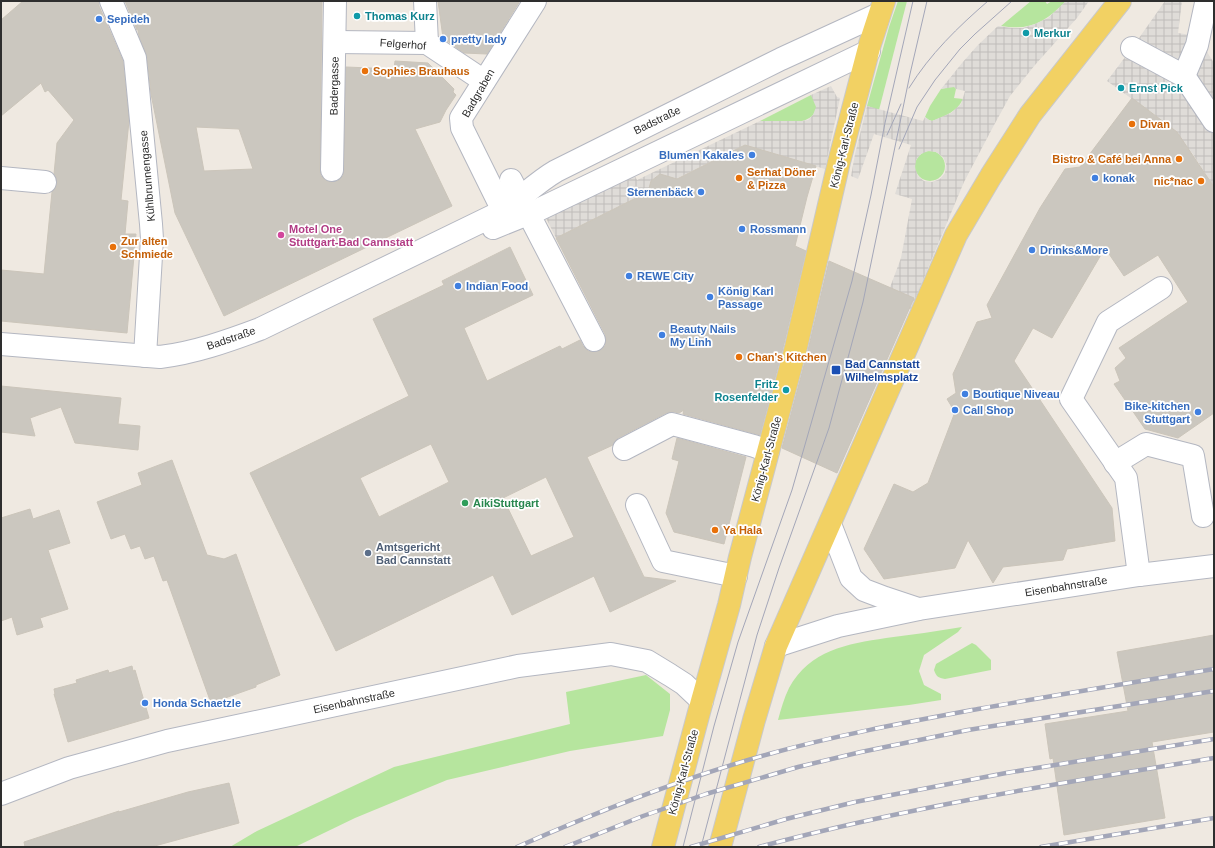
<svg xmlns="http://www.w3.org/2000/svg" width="1215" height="848" viewBox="0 0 1215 848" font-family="Arial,sans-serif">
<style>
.grass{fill:#b6e59e}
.plaza{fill:url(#plaza-grid);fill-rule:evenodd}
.building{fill:#cbc7bf;stroke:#cbc5ba;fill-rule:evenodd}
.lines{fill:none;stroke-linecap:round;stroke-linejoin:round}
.minor-casing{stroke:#b4b7c1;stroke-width:24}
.major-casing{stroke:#c9c9c9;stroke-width:24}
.minor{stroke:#fff;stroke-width:22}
.major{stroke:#f2d163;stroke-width:22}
.tram{stroke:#a3a6b8;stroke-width:1}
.rail-casing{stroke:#a3a6b8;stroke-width:4.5}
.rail{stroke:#fff;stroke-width:3;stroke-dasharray:9;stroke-linecap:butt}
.culture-dot{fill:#0f9aa8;stroke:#fff;stroke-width:1.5}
.shop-dot{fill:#3f7fe0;stroke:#fff;stroke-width:1.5}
.food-dot{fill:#e8710a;stroke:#fff;stroke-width:1.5}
.hotel-dot{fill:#d1479c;stroke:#fff;stroke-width:1.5}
.transit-dot{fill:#1a4fb4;stroke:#fff;stroke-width:1.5}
.leisure-dot{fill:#2e9e5b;stroke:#fff;stroke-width:1.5}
.service-dot{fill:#5c6f8a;stroke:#fff;stroke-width:1.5}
.labels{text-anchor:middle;stroke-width:3.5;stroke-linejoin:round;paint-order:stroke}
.culture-label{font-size:11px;font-weight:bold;fill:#0d838f;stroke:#fff;text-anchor:start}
.shop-label{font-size:11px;font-weight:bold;fill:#366cbe;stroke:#fff;text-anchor:start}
.street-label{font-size:11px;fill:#2e2e2e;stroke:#fff}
.food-label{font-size:11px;font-weight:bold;fill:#c56008;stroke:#fff;text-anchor:start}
.hotel-label{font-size:11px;font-weight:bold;fill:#b23c85;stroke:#fff;text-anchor:start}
.transit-label{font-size:11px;font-weight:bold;fill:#164399;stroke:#fff;text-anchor:start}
.leisure-label{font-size:11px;font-weight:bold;fill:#27864d;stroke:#fff;text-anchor:start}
.service-label{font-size:11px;font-weight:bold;fill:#4e5e75;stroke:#fff;text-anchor:start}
</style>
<defs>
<pattern id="plaza-grid" width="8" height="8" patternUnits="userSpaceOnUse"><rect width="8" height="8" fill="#dfdcd8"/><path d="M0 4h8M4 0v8" fill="none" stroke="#c0bdba"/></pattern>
</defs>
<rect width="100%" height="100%" fill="#efe9e1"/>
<!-- grass -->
<g class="grass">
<path d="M898 1H907L879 110 867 106 889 27Z"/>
<path d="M1031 1H1045L1047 4 1052 1H1066C1046 22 1030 31 1001 26Z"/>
<path d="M949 87H955L956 89 954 98 963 99C957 112 945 116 932 121L929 120 925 117 930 106 941 89Z"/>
<path d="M811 95 817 106C815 115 810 119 802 121H760Z"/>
<circle cx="930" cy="166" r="15"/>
<path d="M962 627 958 632 924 655 919 671 924 685 941 694V700L909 705 778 720C781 709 784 698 789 688 810 650 847 644 886 638 911 635 937 631 962 627Z"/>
<path d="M972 643 976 645 991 660V670L945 679C938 678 936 676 934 670L936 664Z"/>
<path d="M646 675 670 694V710L663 736 570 751 447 780 355 818 295 847H230L257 831 394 767 570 724 566 692Z"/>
</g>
<!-- plaza -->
<g class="plaza">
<path d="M1066 1H1089L1077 18 1035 65 1010 96 993 127 964 182 911 309 886 298 901 258 912 199 895 194 911 145 874 134 858 179 851 176 855 154 867 106 923 121 925 117 929 120 932 121 951 113 961 104 965 91 956 89 954 87 941 89 962 63 977 46 998 26 1012 28H1023L1035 24 1048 18ZM928 151 936 152 943 157 946 164 945 173 940 179 932 182 924 181 918 176 915 168 916 160 921 154Z"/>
<path d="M1165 1H1182L1178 33 1197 36 1214 63V187L1192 153 1168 132 1171 127 1107 81 1132 48Z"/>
<path d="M831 86 837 97 840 98 825 169 745 145 678 178 680 183 662 175H658L651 181 648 198 646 193 556 238 546 218 635 176 637 180 760 121H802L808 120 813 115 816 107 811 95Z"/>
</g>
<!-- building -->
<g class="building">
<path d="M23 1H99V6L123 61 129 121 121 200 128 201 125 234H136L127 333 1 321V270L44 274 52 192 55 189 57 184 56 177 54 174 57 143 74 120 48 90 45 92 41 83 1 116V20Z"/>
<path d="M125 1H322L320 170 321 176 325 180 331 182 338 181 343 176 344 170 346 67 394 69 395 61 428 63 454 89 453 92 456 95 446 110 440 122 415 129 452 206 224 316 175 213 151 94 147 57 139 36 137 25V30ZM196 127 239 129 253 169 204 171Z"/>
<path d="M438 1H520L487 54 464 53 443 38Z"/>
<path d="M1132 98 1177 132 1214 187V413L1178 438 1145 429 1114 384 1120 381 1115 368 1126 358 1119 348 1188 302 1158 255 1124 276 1105 248 1052 338 1033 328 1014 361 1112 508 1115 541 1067 549 1063 560 1003 567 993 583 968 540 955 568 884 579 864 549 894 484 913 492 928 483 955 412 947 399 956 393 953 374 977 322 992 318 987 305 1040 208 1065 169 1080 167Z"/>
<path d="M745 145 816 166 807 197 795 246 806 251 784 344 760 435 683 414 684 410 679 413 675 412 666 413 618 438 614 442 613 445 587 457 644 577 676 581 610 612 594 576 512 615 493 575 336 651 250 473 409 396 373 319 444 285 442 281 510 247 533 295 464 328 487 381 560 346 562 349 580 340 583 346 588 351 593 352 599 351 605 346 606 340 605 334 556 238 648 192 651 181 660 174 677 179ZM431 444 449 482 379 517 360 478ZM546 477 574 537 531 556 503 498Z"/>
<path d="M829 261 914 298 837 473 782 448 808 350Z"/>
<path d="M1 386 121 398 118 424 140 426 138 450 75 443 61 407 30 418 35 436 1 432Z"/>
<path d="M677 438 746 457 724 544 674 532 666 513 679 461 672 459Z"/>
<path d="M172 460 207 555 224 559 236 554 280 675 256 685V687L211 703 167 580 163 581 154 556 145 559 140 546 131 549 125 534 111 539 97 502 142 485 138 473Z"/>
<path d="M30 509 33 519 59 510 70 543 48 550 68 609 40 618 43 627 17 635 12 617 1 621V518Z"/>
<path d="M1214 635V732L1152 742 1165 818 1064 835 1053 758 1050 759 1045 724 1128 711 1117 652Z"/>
<path d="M132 666 133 671 135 670 149 718 68 742 54 694H55L54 689 77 683 76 680 108 670 109 673Z"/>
<path d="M229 783 239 823 151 847H25L24 842 119 811V812L188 792Z"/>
</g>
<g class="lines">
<defs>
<g id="minor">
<path d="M111 1 135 58 151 224 152 239 145 356"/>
<path d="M425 1 427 43"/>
<path d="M335 42 427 43 484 81"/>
<path d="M1132 48 1184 76 1214 121"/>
<path d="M1184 76 1197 45 1206 3"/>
<path d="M332 170 335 1"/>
<path d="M1 178 45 182"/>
<path d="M511 180 594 340"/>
<path d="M503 211 462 128 461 118 535 1"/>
<path d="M493 228 540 209 869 51"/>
<path d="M1 344 160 357C194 353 228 341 260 329L503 211C521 198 537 182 556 171L781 59 879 14"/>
<path d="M624 449 672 424 754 446 768 451"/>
<path d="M1115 463 1146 444 1193 456 1203 516"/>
<path d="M637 505 663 561 736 576"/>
<path d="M830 524 851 578 864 590 885 598 918 609"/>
<path d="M1139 575 1126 478 1071 399 1108 322 1161 288"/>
<path d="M776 646 838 626 919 609 1139 575 1214 566"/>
<path d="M1 794 69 768 167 741 518 666 611 654 647 661 670 675 684 684 702 701"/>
</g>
<g id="major">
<path d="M663 847 702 701 729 605 740 557 796 347 839 162 870 44 884 1"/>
<path d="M720 847 754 720 776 646 956 235 991 176 1030 115 1120 1"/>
</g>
</defs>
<!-- minor casing -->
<use href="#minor" class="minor-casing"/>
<!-- major casing -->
<use href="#major" class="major-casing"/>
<!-- minor -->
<use href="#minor" class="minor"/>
<!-- major -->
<use href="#major" class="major"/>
<!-- tram -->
<g class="tram">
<path d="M909 88C930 54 958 27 988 1"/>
<path d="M887 135 901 104"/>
<path d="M899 149 917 107 935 80 960 49 975 34 1012 1"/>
<path d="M683 847 714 726 738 642 792 490 852 281 871 195 885 123 913 1"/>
<path d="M701 847 757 635 779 568 829 428 863 302 910 74 927 1"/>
</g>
<defs>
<g id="rail">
<path d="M517 847C599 811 682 778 769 754 837 735 908 722 978 709 1056 695 1135 682 1214 669"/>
<path d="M565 847 643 816 706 794 798 767 861 752 968 730 1214 691"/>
<path d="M691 847 786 819 855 802 1006 773 1214 739"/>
<path d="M759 847C908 807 1061 783 1214 758"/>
<path d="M1041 847 1214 818"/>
</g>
</defs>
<!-- rail casing -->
<use href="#rail" class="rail-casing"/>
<!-- rail -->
<use href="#rail" class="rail"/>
</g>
<!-- markers -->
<g class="culture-dot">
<circle cx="357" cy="16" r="4"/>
<circle cx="1026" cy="33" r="4"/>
<circle cx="1121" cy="88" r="4"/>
<circle cx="786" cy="390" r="4"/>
</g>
<g class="shop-dot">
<circle cx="99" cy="19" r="4"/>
<circle cx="443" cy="39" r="4"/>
<circle cx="752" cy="155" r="4"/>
<circle cx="1095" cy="178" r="4"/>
<circle cx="701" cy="192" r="4"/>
<circle cx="742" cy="229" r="4"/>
<circle cx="1032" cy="250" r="4"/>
<circle cx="629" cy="276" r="4"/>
<circle cx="458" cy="286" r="4"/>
<circle cx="710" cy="297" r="4"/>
<circle cx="662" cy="335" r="4"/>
<circle cx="965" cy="394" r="4"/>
<circle cx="955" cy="410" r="4"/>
<circle cx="1198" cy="412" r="4"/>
<circle cx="145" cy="703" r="4"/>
</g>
<g class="food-dot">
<circle cx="365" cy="71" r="4"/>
<circle cx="1132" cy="124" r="4"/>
<circle cx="1179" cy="159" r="4"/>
<circle cx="739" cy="178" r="4"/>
<circle cx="1201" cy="181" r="4"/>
<circle cx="113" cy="247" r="4"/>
<circle cx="739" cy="357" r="4"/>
<circle cx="715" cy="530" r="4"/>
</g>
<circle class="hotel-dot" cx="281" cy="235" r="4"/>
<rect class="transit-dot" x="831" y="365" width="10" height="10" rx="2"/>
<circle class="leisure-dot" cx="465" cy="503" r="4"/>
<circle class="service-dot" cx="368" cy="553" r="4"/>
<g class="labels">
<!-- culture labels -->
<g class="culture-label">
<text x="365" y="20">Thomas Kurz</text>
<text x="1034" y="37">Merkur</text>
<text x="1129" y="92">Ernst Pick</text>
<text x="778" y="388" text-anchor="end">Fritz<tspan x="778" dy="13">Rosenfelder</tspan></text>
</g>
<!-- shop labels -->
<g class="shop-label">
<text x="107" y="23">Sepideh</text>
<text x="451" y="43">pretty lady</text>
<text x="744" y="159" text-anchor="end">Blumen Kakales</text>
<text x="1103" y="182">konak</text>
<text x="693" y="196" text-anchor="end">Sternenbäck</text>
<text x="750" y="233">Rossmann</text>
<text x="1040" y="254">Drinks&amp;More</text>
<text x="637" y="280">REWE City</text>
<text x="466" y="290">Indian Food</text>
<text x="718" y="295">König Karl<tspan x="718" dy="13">Passage</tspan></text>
<text x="670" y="333">Beauty Nails<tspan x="670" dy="13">My Linh</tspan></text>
<text x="973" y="398">Boutique Niveau</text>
<text x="1190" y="410" text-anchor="end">Bike-kitchen<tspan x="1190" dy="13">Stuttgart</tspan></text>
<text x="963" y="414">Call Shop</text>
<text x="153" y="707">Honda Schaetzle</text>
</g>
<!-- street labels -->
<g class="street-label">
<text transform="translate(403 44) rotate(4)" y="4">Felgerhof</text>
<text transform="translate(334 86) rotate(-89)" y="4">Badergasse</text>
<text transform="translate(478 93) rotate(-60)" y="4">Badgraben</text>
<text transform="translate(657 120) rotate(-26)" y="4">Badstraße</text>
<text transform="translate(844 145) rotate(-76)" y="4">König-Karl-Straße</text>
<text transform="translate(147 176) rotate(-95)" y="4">Kühlbrunnengasse</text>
<text transform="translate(231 338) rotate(-19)" y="4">Badstraße</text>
<text transform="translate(766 459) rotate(-75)" y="4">König-Karl-Straße</text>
<text transform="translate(1066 586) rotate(-9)" y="4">Eisenbahnstraße</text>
<text transform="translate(354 701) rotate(-12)" y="4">Eisenbahnstraße</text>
<text transform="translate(683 772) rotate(-75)" y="4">König-Karl-Straße</text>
</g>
<!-- food labels -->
<g class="food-label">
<text x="373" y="75">Sophies Brauhaus</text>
<text x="1140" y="128">Divan</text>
<text x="1171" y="163" text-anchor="end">Bistro &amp; Café bei Anna</text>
<text x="747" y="176">Serhat Döner<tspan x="747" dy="13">&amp; Pizza</tspan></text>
<text x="1193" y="185" text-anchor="end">nic*nac</text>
<text x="121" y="245">Zur alten<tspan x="121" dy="13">Schmiede</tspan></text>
<text x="747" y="361">Chan's Kitchen</text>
<text x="723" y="534">Ya Hala</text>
</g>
<!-- hotel labels -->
<g class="hotel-label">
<text x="289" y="233">Motel One<tspan x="289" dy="13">Stuttgart-Bad Cannstatt</tspan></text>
</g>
<!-- transit labels -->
<g class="transit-label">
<text x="845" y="368">Bad Cannstatt<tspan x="845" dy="13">Wilhelmsplatz</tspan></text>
</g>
<!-- leisure labels -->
<g class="leisure-label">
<text x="473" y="507">AikiStuttgart</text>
</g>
<!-- service labels -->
<g class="service-label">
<text x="376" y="551">Amtsgericht<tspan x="376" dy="13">Bad Cannstatt</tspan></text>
</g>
</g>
<!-- border -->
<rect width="1215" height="848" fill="none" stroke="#2e2e2e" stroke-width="4"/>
</svg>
